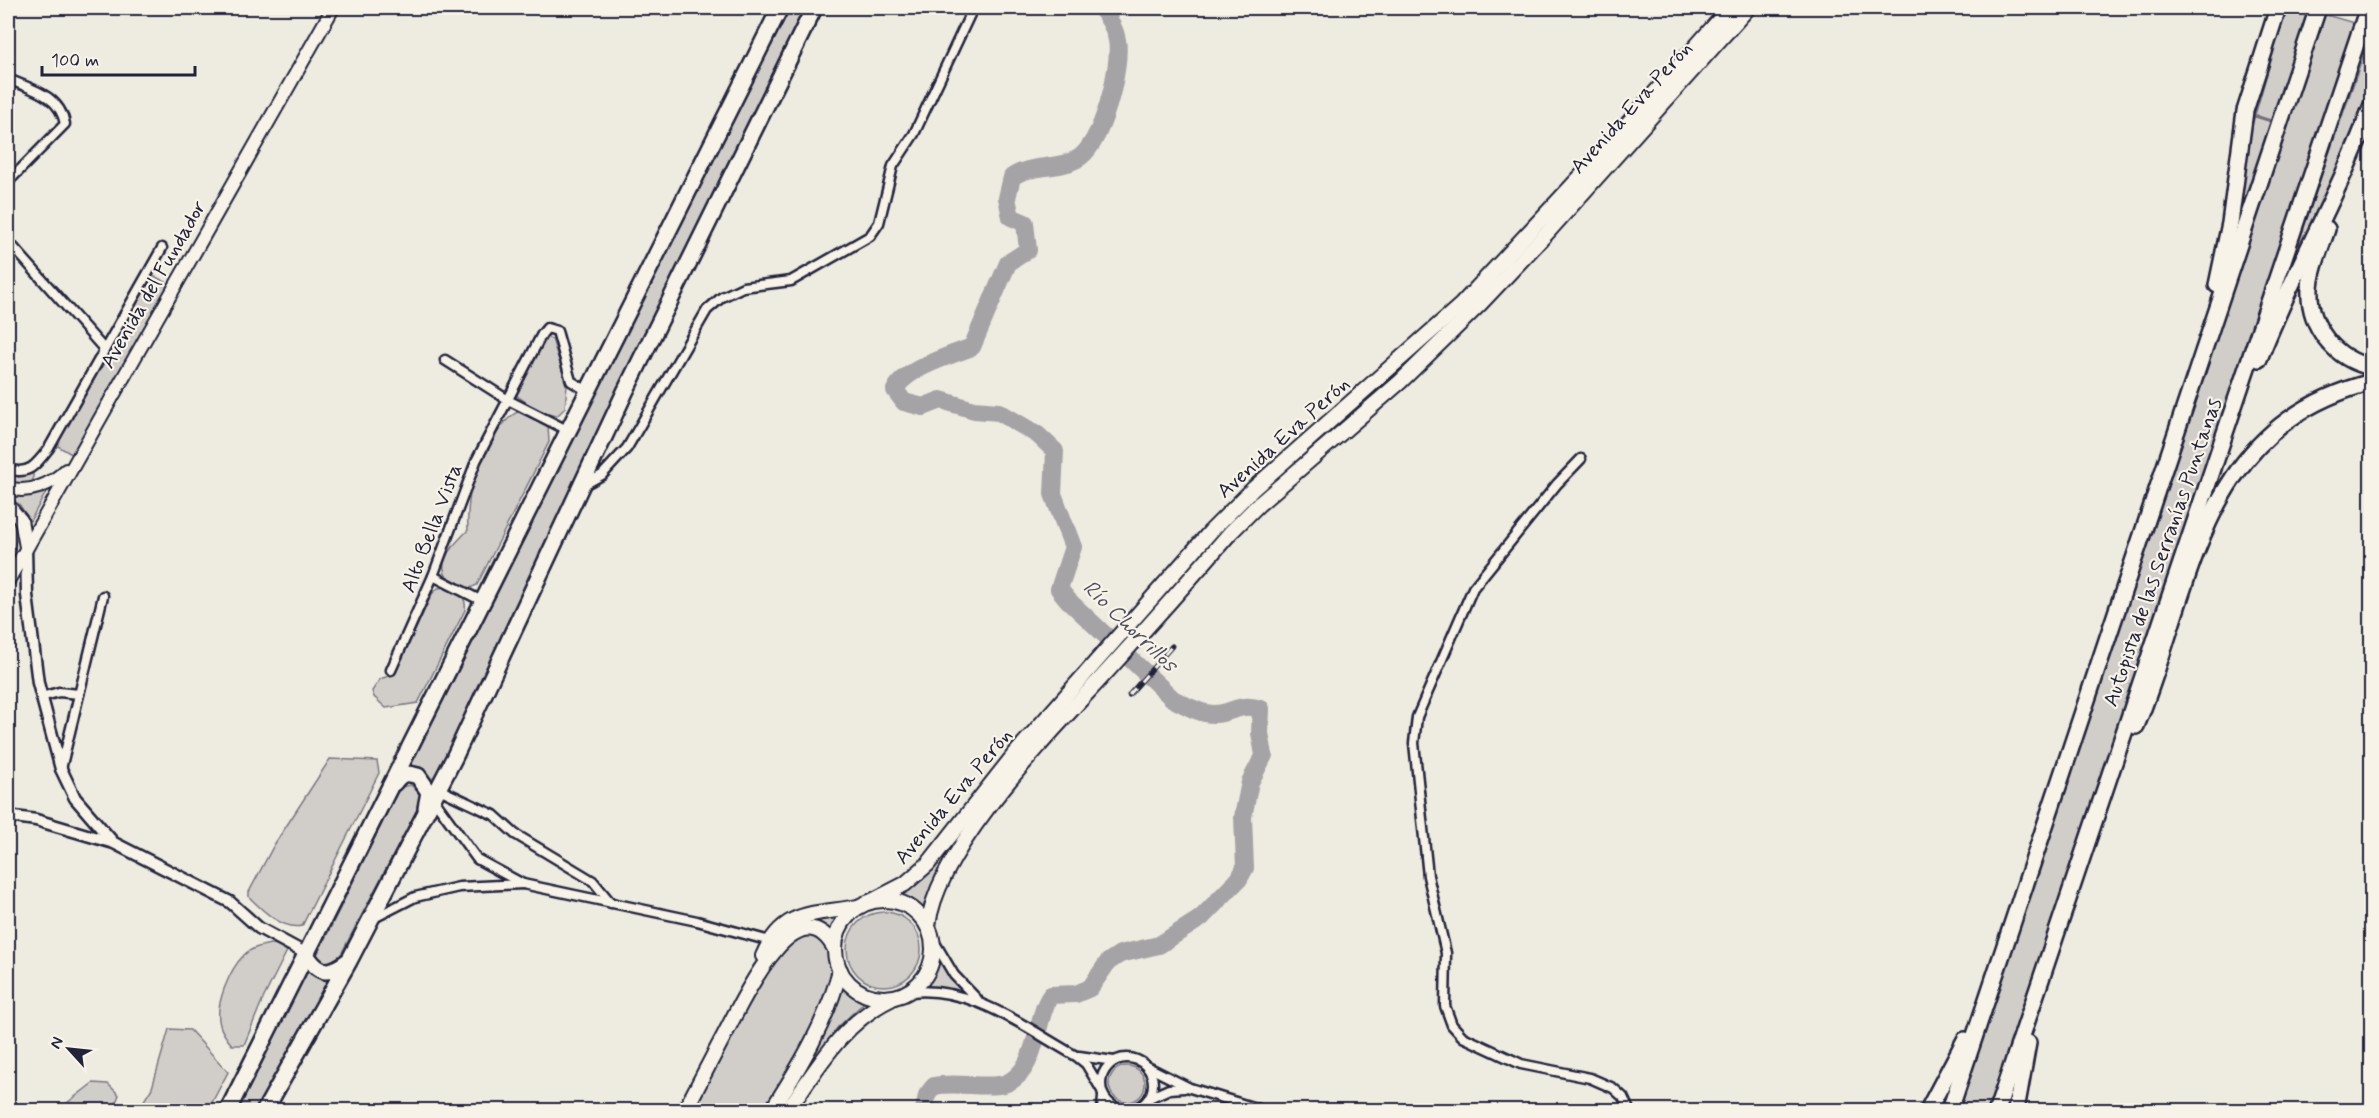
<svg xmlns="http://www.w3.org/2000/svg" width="2379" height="1118" viewBox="0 0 2379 1118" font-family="Mynerve,sans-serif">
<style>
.green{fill:#d1cdc9;stroke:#7a7882;stroke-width:1.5}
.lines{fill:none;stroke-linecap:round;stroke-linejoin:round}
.stream{stroke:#716f7b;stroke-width:3}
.river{stroke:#a6a3a6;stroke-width:18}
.minor-casing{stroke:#22223b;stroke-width:13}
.tertiary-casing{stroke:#22223b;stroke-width:15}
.secondary-casing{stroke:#22223b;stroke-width:16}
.primary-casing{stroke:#22223b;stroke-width:18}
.trunk-casing{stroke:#22223b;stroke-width:20}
.minor{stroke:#f7f3e8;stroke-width:8}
.tertiary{stroke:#f7f3e8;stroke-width:10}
.secondary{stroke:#f7f3e8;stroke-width:12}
.primary{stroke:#f7f3e8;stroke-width:14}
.trunk{stroke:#f7f3e8;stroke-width:15}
.rail-casing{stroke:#22223b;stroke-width:5}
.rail{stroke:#f7f3e8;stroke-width:3;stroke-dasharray:9;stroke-linecap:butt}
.labels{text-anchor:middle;stroke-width:4.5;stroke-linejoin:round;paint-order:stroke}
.street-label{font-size:21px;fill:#22223b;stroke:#f7f3e8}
.water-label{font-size:22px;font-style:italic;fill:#504f60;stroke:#f7f3e8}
</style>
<rect width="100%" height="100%" fill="#eeebe1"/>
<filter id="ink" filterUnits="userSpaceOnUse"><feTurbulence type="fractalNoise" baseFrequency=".0167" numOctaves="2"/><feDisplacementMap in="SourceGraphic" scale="12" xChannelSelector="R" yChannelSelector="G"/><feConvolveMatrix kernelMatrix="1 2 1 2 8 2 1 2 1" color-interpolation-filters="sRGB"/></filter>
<g filter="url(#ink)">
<!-- green -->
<g class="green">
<path d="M787 8H807L436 784 420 768 404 766Z"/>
<path d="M1737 8H1743L1530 246 1403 371 1247 506 1141 624 1138 622 1229 520 1325 432 1433 340 1490 284Z"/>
<path d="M2286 8H2308L2309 12 2241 220 2236 215 2244 153Z"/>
<path d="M2323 14 2354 23 1992 1110H1956L2101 677 2154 529Z"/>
<path d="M2371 34V96L2355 143 2299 254 2300 239 2323 171Z"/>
<path d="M152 275 170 284 73 455 56 445Z"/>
<path d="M544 336 552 339 567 385 565 408 557 416 541 413 516 395Z"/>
<path d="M519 412 548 426 549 442 477 585 468 589 446 576C437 558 457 542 468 530 467 512 469 496 473 479 478 463 504 414 519 412Z"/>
<path d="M8 473 19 477 33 473V486L8 484Z"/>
<path d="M49 487 30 521 19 504 8 498V492Z"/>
<path d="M8 509C25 524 16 544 8 562Z"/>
<path d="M446 587C458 593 467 595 465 610L418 703 386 708 374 697 372 691 380 679 395 674 432 594 438 588Z"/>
<path d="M1096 669 1098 670 1045 729 925 910 901 897 940 860 981 804Z"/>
<path d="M330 759 377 761 379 773 302 926C282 930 262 910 249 897V892L274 845Z"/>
<path d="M411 785 420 794 421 802 340 956 328 967 316 957 397 793 401 787Z"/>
<circle cx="884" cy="949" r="37"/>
<path d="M843 916 834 931 822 927 794 926Z"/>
<path d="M812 933 832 953C836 1008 791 1066 765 1110H694L757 982 780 948Z"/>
<path d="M270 944 281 945 287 951 262 1001 244 1045H232C227 1039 222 1033 220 1025 214 1005 230 969 244 955 251 948 261 946 270 944Z"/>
<path d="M934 946 950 977 965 993 922 987 930 971Z"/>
<path d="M305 965 333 977 258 1110H234Z"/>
<path d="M847 983 869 998 837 1028 781 1110H776L821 1038 843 984Z"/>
<path d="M169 1029 190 1030 228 1072 208 1110H138L152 1088Z"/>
<circle cx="1127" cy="1084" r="18"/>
<path d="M93 1083 108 1084 119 1095 113 1110H58Z"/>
</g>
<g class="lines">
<!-- stream -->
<path class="stream" d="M2252 115 2271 121"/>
<!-- river -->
<path class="river" d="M924 1110 927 1095 934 1086C956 1081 985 1089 1004 1084 1039 1073 1035 1015 1051 995L1076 994 1090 988 1108 962 1120 954 1159 945 1201 918 1239 879 1245 868 1243 817 1250 782 1264 755 1260 733 1261 709C1239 702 1232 714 1214 714 1200 714 1185 705 1173 699L1068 600 1059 589 1073 547 1053 494 1055 451 1038 435 999 412 974 410 941 400 923 407 904 402 895 390C904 369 951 355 972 347L1008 263 1028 250 1025 223 1011 217 1007 198 1012 177C1030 164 1057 170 1077 159 1102 146 1122 66 1117 40 1115 28 1108 17 1101 8"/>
<defs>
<g id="minor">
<path d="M8 79C31 89 60 95 65 124L8 182"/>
<path d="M8 241 104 349"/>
<path d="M445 360 508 400 569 431"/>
<path d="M1581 459 1557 484 1473 588 1417 717 1414 743 1428 876 1446 953 1445 1006 1452 1025 1463 1037 1521 1064 1590 1078 1613 1088 1623 1097 1629 1110"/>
<path d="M8 469C29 476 37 464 49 448L162 248"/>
<path d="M582 486 602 475 627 448 707 310 722 297 743 287 791 281 870 236 879 223 893 166 914 134 973 8"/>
<path d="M433 576 482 601"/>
<path d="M391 670 433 576 476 461 542 334 547 328 557 331 571 381 589 392"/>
<path d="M41 697 59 692 79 694"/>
<path d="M61 769 103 596"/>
<path d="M439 789 494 815 515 834 593 881 611 903"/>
<path d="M434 800 477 859 523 884 697 921 770 941"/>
<path d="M374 918 415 897 459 887 523 884"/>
<path d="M931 936 954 975 977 999"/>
<path d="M904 993C967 982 1024 1027 1076 1056L1086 1064 1101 1089"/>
<path d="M1079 1056 1114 1061"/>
<circle cx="1127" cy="1084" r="26"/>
<path d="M1148 1067 1190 1088 1262 1110"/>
<path d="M1149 1098 1169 1089 1184 1088"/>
<path d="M1102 1110 1103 1096"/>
</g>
<g id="tertiary">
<path d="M26 547 27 595 38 683 61 769 75 798 112 841"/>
<path d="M8 816 36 820 114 843 230 902 259 928 305 953"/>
</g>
<g id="secondary">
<path d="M8 488C29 494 51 485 66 470"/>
<path d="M8 505 21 520 26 547"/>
<path d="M8 581 333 8"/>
</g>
<g id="primary">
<circle cx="884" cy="949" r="49"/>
<path d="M872 901 905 884 928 864 1014 755 1211 531 1253 489 1461 305 1584 173 1730 8"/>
<path d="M928 926C937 845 1057 727 1112 666 1152 622 1191 578 1230 533L1258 505 1400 382 1480 304 1546 234 1748 8"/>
<path d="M763 956C783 909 813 915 858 907"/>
<path d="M685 1110C699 1084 712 1058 726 1032 740 1005 797 880 835 949"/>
<path d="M772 1110C800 1066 827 1022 840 970"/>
<path d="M788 1110C817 1068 843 1022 891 999"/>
</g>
<g id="trunk">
<path d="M2327 229C2321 248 2311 268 2310 288 2308 326 2335 360 2372 367"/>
<path d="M2217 285 2230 223 2245 111 2278 8"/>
<path d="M2259 359C2293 272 2340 192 2372 105"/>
<path d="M2136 726C2194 587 2197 427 2372 382"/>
<path d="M394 783C401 773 406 772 418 776L429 792 426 808"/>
<path d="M305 953C319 975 328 976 348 961"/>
<path d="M228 1110 780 8"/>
<path d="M265 1110 349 961 454 758 625 392 814 8"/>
<path d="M1928 1110 1965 1040"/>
<path d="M1950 1110 2318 8"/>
<path d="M1997 1110 2368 8"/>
<path d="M2016 1110 2028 1043"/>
</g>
</defs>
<!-- minor casing -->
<use href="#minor" class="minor-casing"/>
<!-- tertiary casing -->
<use href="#tertiary" class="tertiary-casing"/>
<!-- secondary casing -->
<use href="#secondary" class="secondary-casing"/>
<!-- primary casing -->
<use href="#primary" class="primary-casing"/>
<!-- trunk casing -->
<use href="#trunk" class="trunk-casing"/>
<!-- minor -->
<use href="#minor" class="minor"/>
<!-- tertiary -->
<use href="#tertiary" class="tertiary"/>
<!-- secondary -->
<use href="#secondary" class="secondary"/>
<!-- primary -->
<use href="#primary" class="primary"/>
<!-- trunk -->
<use href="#trunk" class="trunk"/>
<defs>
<path id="rail" d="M1129 695 1172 646"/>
</defs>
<!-- rail casing -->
<use href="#rail" class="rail-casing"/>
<!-- rail -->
<use href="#rail" class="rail"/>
</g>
</g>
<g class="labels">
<!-- street labels -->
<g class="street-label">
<text transform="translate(1631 107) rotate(-48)" y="7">Avenida Eva Perón</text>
<text transform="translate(153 284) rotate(-60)" y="7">Avenida del Fundador</text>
<text transform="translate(1283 437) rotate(-42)" y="7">Avenida Eva Perón</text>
<text transform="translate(431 528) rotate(-69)" y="7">Alto Bella Vista</text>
<text transform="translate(2162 552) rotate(-71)" y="7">Autopista de las Serranías Puntanas</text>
<text transform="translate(953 796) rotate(-50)" y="7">Avenida Eva Perón</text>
</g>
<!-- water labels -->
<g class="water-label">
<text transform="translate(1131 625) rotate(44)" y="8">Río Chorrillos</text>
</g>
</g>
<!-- margin -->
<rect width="2379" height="1118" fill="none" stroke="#f7f3e8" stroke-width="30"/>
<rect x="15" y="15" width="2349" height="1088" fill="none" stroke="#22223b" stroke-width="2" filter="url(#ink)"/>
<!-- north arrow -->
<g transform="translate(69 1049) rotate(297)" stroke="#f7f3e8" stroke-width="4.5" paint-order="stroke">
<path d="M0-4.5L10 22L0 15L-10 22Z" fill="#22223b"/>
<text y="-9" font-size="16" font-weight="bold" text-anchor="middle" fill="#22223b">N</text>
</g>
<!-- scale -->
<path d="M42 66v9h153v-9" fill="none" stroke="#22223b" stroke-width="3"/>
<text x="51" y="66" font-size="18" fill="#22223b" stroke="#f7f3e8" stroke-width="4.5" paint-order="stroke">100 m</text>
</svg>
